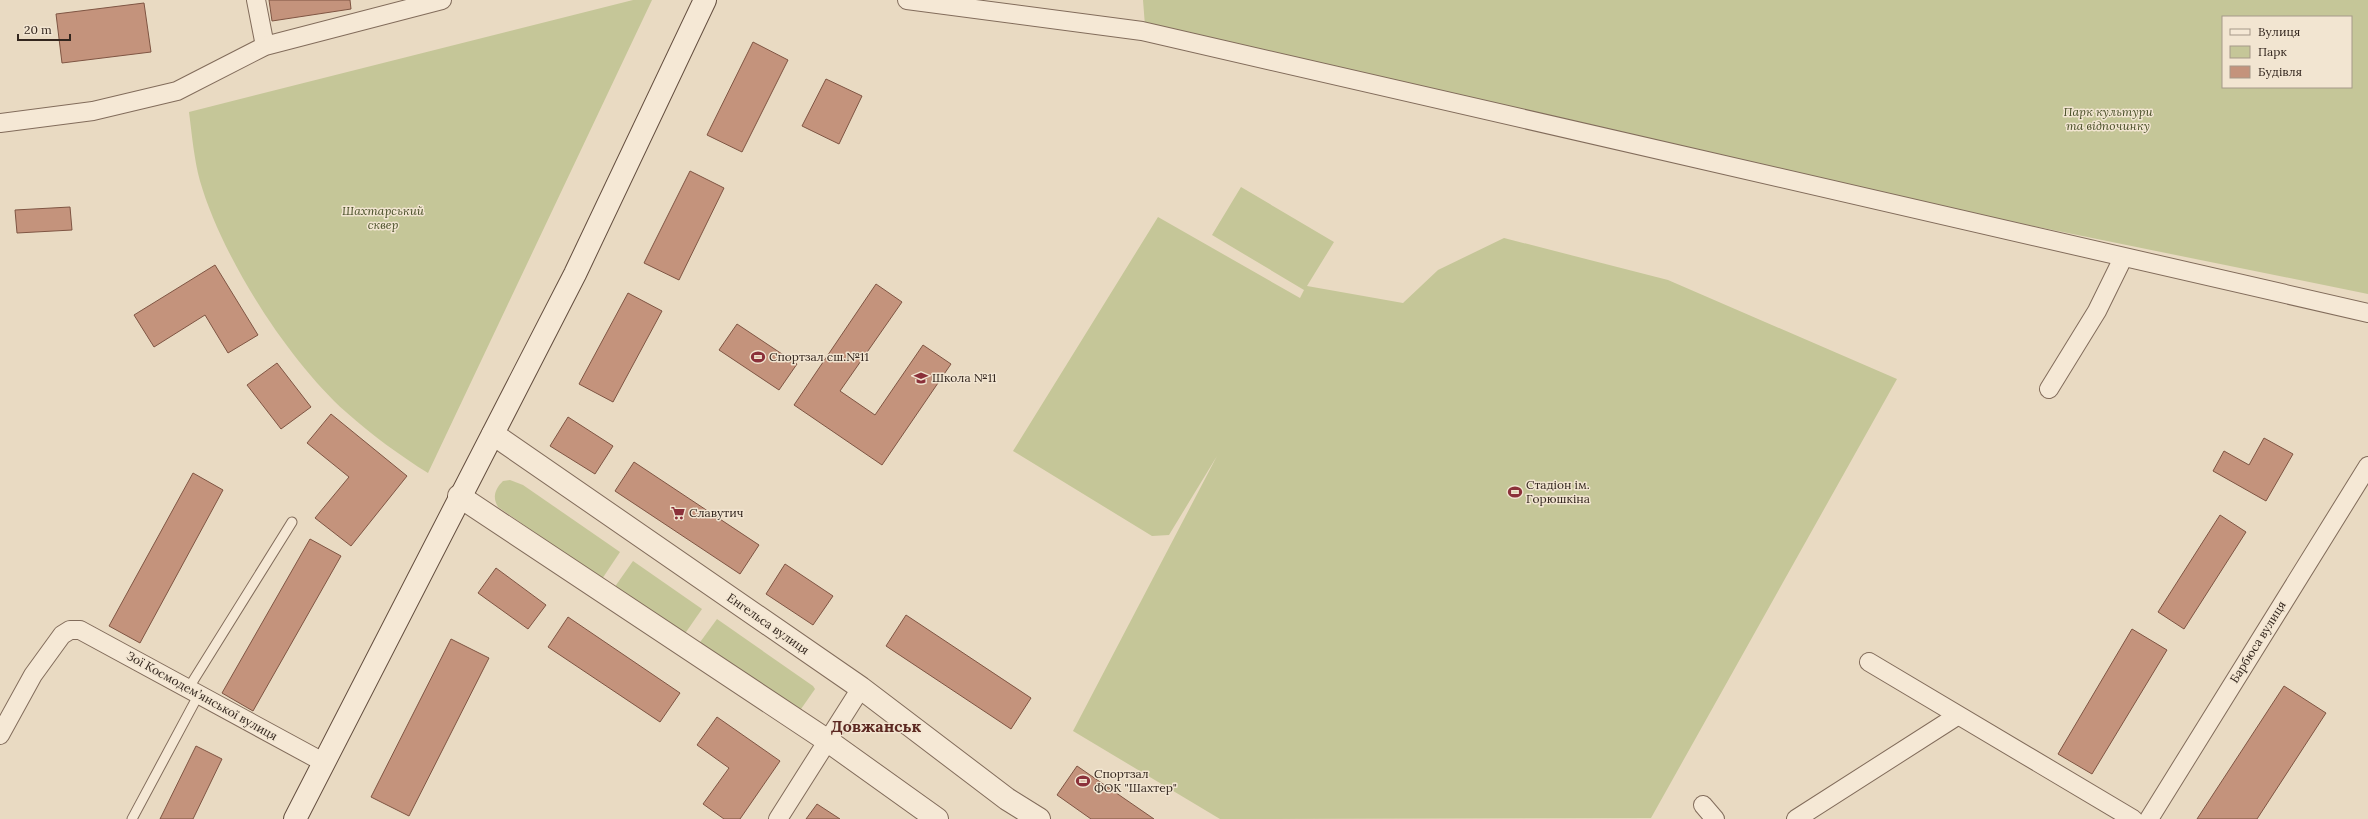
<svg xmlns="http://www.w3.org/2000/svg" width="2368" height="819" viewBox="0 0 2368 819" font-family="Lora,serif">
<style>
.green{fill:#c5c698;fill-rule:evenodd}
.building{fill:#c4937c;stroke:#7f5543}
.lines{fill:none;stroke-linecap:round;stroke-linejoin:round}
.service-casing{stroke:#826c5b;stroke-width:11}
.minor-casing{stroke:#826c5b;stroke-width:20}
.tertiary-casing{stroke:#826c5b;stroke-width:24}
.secondary-casing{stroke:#634d3e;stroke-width:24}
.service{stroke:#f5e8d5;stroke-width:9}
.minor{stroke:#f5e8d5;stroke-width:18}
.tertiary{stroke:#f5e8d5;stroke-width:22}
.secondary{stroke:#f5e8d5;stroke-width:22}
.labels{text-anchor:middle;stroke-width:3;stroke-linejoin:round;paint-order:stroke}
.park-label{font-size:12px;font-style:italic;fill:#474d26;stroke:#f2e5d1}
.poi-label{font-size:12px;fill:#33261e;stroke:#f2e5d1;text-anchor:start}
.street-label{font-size:12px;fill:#33261e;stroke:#f2e5d1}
.district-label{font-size:16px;font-weight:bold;fill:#5c2821;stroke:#f2e5d1}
</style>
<rect width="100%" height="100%" fill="#e9dac2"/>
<!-- green -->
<g class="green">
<path d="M633 0H652L428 473C399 455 372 435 346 412 287 359 222 257 200 181 194 159 192 135 189 112Z"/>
<path d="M1143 0H2368V294L1757 170 1145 26ZM2223 17H2351V87H2223Z"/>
<path d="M1241 187 1334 242 1307 286 1403 303 1438 270 1504 238 1668 280 1897 379 1651 818 1220 819 1073 731 1217 456 1169 535 1152 536 1013 451 1158 217 1300 298 1304 290 1212 235Z"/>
<path d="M510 480 523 485 620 552 602 579 498 507C492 497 495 489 503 481Z"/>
<path d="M633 561 702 609 684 635 614 588Z"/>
<path d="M717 619 813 686 815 689 801 709H797L698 645Z"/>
</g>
<!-- building -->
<g class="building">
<path d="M269 0H350L351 9 272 21Z"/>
<path d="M144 3 151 52 62 63 56 14Z"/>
<path d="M753 42 788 60 742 152 707 135Z"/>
<path d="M826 79 862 96 839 144 802 126Z"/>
<path d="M690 171 724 188 679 280 644 263Z"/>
<path d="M70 207 72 230 17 233 15 210Z"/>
<path d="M215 265 258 335 228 353 205 315 154 347 134 315Z"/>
<path d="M876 284 902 302 840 391 875 415 923 345 951 364 882 465 794 405Z"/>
<path d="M628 293 662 311 613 402 579 384Z"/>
<path d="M737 324 797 364 779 390 719 350Z"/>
<path d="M277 363 311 407 281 429 247 385Z"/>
<path d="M331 414 407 476 351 546 315 518 349 477 307 443Z"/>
<path d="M568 417 613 446 595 474 550 446Z"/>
<path d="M2264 438 2293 454 2266 501 2213 471 2224 451 2249 465Z"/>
<path d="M634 462 759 545 740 574 615 491Z"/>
<path d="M193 473 223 490 140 643 109 626Z"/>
<path d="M2220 515 2246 532 2184 629 2158 612Z"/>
<path d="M310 539 341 556 253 711 222 693Z"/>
<path d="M785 564 833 596 813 625 766 594Z"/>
<path d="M496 568 546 605 528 629 478 593Z"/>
<path d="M906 615 1031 698 1011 729 886 646Z"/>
<path d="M568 617 680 693 660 722 548 647Z"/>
<path d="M2132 629 2167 650 2092 774 2058 754Z"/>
<path d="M451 639 489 658 409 816 371 797Z"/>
<path d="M2284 686 2326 713 2257 819H2197Z"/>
<path d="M717 717 780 761 740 819H724L703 804 729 768 697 745Z"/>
<path d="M196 746 222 759 193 819H160Z"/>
<path d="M1077 766 1154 819H1091L1057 795Z"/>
<path d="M817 804 840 819H806Z"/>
</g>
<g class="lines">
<defs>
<g id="service">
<path d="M188 689 292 522"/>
<path d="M132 819 199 694"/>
</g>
<g id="minor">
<path d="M256 0 265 46"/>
<path d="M907 0 1142 31 2368 313"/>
<path d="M0 123 93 111 177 91 265 46 442 0"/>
<path d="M2049 389 2097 311 2123 258"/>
<path d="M1869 662 2133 819"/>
<path d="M0 735 33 675 62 635 70 630H80L323 762"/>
<path d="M1703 805 1715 819"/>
<path d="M778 819 861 688"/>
<path d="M1796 819 1957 716"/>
<path d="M2149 819 2368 466"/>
</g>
<g id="tertiary">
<path d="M493 434 861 688 1007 799 1039 819"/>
<path d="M459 496 828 741 937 819"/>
</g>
<path id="secondary" d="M295 819 575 274 705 0"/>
</defs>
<!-- service casing -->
<use href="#service" class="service-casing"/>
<!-- minor casing -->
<use href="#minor" class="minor-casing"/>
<!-- tertiary casing -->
<use href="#tertiary" class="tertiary-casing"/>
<!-- secondary casing -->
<use href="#secondary" class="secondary-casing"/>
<!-- service -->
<use href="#service" class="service"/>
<!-- minor -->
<use href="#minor" class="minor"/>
<!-- tertiary -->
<use href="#tertiary" class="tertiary"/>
<!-- secondary -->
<use href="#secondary" class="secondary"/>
</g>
<!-- icons -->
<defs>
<symbol id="stadium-bare" viewBox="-9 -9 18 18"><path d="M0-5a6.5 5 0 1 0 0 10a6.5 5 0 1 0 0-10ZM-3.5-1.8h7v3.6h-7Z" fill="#8b313a" stroke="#f2e5d1" stroke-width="2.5" paint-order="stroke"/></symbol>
<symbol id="school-bare" viewBox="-9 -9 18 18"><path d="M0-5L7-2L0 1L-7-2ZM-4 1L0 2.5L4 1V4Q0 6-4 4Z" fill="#8b313a" stroke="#f2e5d1" stroke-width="2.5" paint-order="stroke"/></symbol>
<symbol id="supermarket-bare" viewBox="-9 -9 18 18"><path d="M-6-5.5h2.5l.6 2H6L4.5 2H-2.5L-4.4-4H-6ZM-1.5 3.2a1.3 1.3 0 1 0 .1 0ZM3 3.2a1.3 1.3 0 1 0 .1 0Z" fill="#8b313a" stroke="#f2e5d1" stroke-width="2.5" paint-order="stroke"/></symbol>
</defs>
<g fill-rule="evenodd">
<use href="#stadium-bare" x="748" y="347" width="20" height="20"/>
<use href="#school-bare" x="911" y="368" width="20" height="20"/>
<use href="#stadium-bare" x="1505" y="482" width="20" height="20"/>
<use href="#supermarket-bare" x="668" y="503" width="20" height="20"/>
<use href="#stadium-bare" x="1073" y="771" width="20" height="20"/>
</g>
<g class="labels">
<!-- park labels -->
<g class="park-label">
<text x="2108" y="116">Парк культури<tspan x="2108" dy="14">та відпочинку</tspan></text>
<text x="383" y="215">Шахтарський<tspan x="383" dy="14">сквер</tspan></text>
</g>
<!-- poi labels -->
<g class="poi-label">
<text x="769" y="361">Спортзал сш.№11</text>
<text x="932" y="382">Школа №11</text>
<text x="1526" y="489">Стадіон ім.<tspan x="1526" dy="14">Горюшкіна</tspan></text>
<text x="689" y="517">Славутич</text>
<text x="1094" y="778">Спортзал<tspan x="1094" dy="14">ФОК "Шахтер"</tspan></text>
</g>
<!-- street labels -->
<g class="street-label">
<text transform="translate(768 624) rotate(35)" y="4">Енгельса вулиця</text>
<text transform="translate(2258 642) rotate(-58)" y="4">Барбюса вулиця</text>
<text transform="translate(202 696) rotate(29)" y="4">Зої Космодем’янської вулиця</text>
</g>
<!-- district labels -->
<g class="district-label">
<text x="876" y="732">Довжанськ</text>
</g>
</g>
<!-- legend -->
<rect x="2222" y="16" width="130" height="72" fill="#f2e5d1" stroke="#a69989"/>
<rect x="2230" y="29" width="20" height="6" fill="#f5e8d5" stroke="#a69989"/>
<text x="2258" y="36" font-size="12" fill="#33261e">Вулиця</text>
<rect x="2230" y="46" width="20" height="12" fill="#c5c698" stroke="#a69989"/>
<text x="2258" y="56" font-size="12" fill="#33261e">Парк</text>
<rect x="2230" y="66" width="20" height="12" fill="#c4937c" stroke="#a69989"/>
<text x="2258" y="76" font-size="12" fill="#33261e">Будівля</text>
<!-- scale -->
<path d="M18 34v6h52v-6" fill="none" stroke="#33261e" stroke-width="2"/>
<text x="24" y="34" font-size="12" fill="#33261e" stroke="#f2e5d1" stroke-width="3" paint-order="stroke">20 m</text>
</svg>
